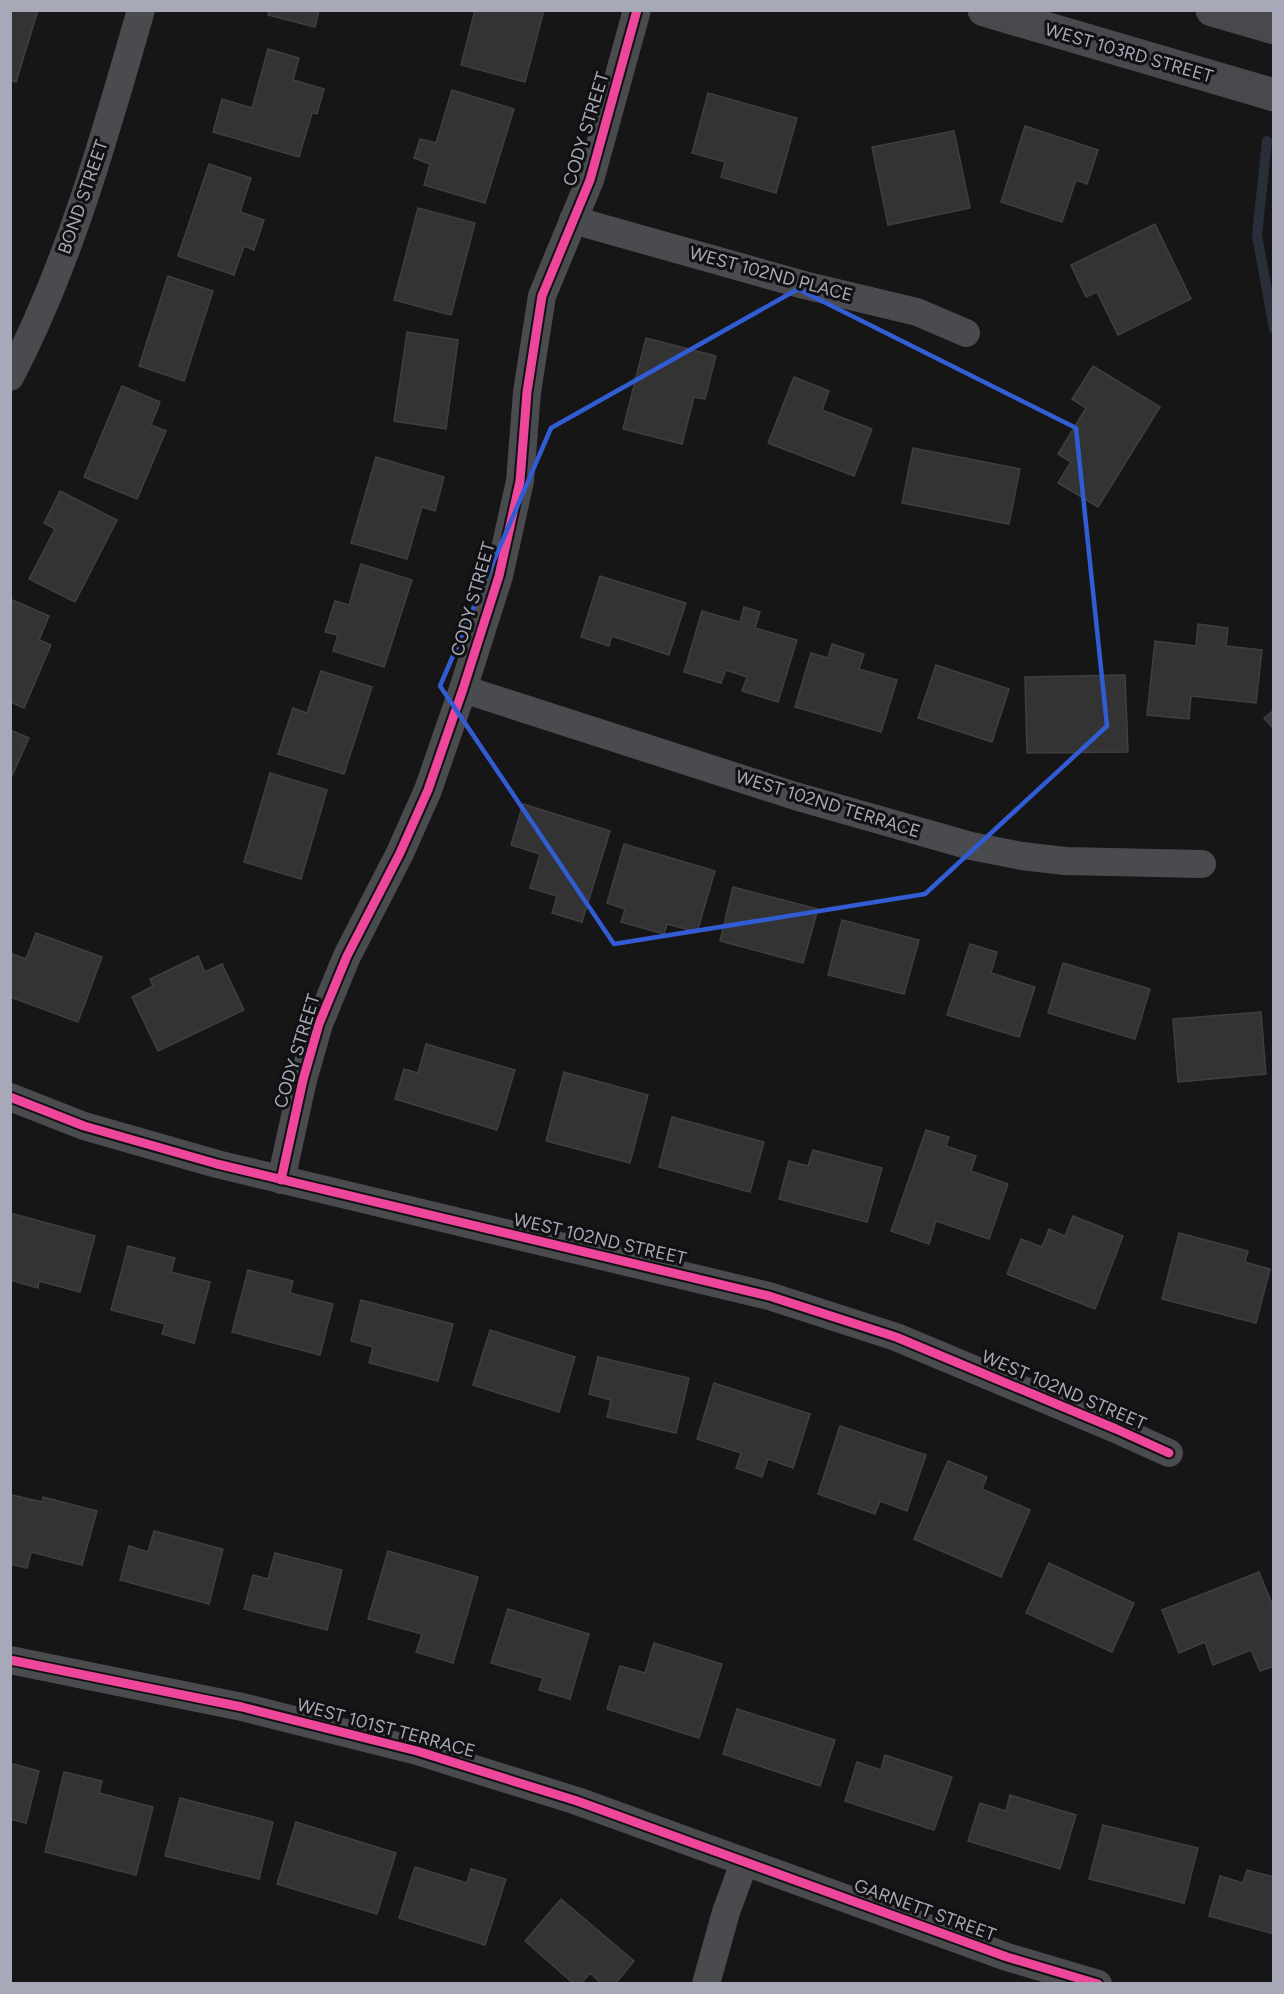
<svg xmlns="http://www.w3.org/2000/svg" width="1284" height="1994" viewBox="0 0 1284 1994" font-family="Figtree,sans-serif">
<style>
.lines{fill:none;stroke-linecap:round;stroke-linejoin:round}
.stream{stroke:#292f38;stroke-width:10}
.building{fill:#333334;stroke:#3f3f42;stroke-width:1.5}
.street{stroke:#4a4b4f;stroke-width:28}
.secondary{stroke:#49494d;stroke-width:33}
.cycleway-casing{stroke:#111012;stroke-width:13}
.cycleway{stroke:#ed469a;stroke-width:9}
.marked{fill:none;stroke:#325cd3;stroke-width:4.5;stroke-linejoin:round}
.labels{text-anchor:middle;stroke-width:6;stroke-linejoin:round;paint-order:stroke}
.street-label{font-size:18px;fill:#a7a9b8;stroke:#111012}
</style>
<rect width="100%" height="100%" fill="#161616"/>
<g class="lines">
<!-- stream -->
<path class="stream" d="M1267 141 1257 235 1274 329"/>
</g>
<!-- building -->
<g class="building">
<path d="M10 10H38L16 82 10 80Z"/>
<path d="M269 10H319L315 27 268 15Z"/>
<path d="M475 10H544L525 82 461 65Z"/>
<path d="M268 49 299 58 293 80 324 89 317 114 312 113 299 157 213 132 222 99 252 108Z"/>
<path d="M452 90 514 109 485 203 424 185 430 164 414 158 420 139 436 143Z"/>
<path d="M708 93 797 118 776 193 721 177 725 162 692 153Z"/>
<path d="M1025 126 1098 150 1087 184 1076 180 1062 222 1001 202Z"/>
<path d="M954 131 970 208 888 225 872 147Z"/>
<path d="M209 164 251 178 240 212 264 220 254 250 244 246 234 275 178 256Z"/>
<path d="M418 208 475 223 451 315 394 300Z"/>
<path d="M1155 224 1191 299 1118 335 1097 292 1086 297 1071 265Z"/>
<path d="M168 276 213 291 184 381 139 366Z"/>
<path d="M407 332 458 340 446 429 394 421Z"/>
<path d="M646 338 716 356 705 399 694 397 682 444 623 429Z"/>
<path d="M1093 366 1160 407 1098 507 1058 483 1071 462 1058 454 1086 408 1072 399Z"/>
<path d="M794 377 829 391 822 410 872 429 854 476 768 443Z"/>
<path d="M122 386 160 402 151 425 166 431 137 499 84 477Z"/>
<path d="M913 448 1020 469 1009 524 902 503Z"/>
<path d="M376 457 444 477 435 511 422 507 407 559 351 543Z"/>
<path d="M60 491 117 520 75 602 29 579 55 529 44 523Z"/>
<path d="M361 564 412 580 384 667 333 651 338 635 325 632 335 601 349 605Z"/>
<path d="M600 576 686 603 669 655 612 636 609 646 581 637Z"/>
<path d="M10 599 49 616 39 640 51 645 24 708 10 702Z"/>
<path d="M744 607 760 612 755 628 797 640 778 702 742 691 747 677 726 670 721 683 684 672 702 611 740 622Z"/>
<path d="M1198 624 1228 628 1226 646 1262 650 1256 703 1191 696 1189 719 1147 715 1155 641 1196 646Z"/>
<path d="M832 644 864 654 859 669 897 680 881 732 795 707 811 653 828 658Z"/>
<path d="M936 665 1009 689 992 742 918 718Z"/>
<path d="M321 671 372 687 344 774 278 754 293 708 307 713Z"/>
<path d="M1125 675 1128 752 1027 753 1025 677Z"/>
<path d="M1274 710V729L1264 718Z"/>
<path d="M10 730 29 738 10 780Z"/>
<path d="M270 773 327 790 301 879 244 862Z"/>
<path d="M523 804 610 831 582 922 552 913 557 896 530 888 540 854 511 845Z"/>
<path d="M624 844 715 871 697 932 667 924 664 934 621 922 625 909 607 903Z"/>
<path d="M733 887 818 909 803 963 720 941Z"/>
<path d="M842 920 919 940 904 994 828 975Z"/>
<path d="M36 933 102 957 78 1022 10 997V953L26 959Z"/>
<path d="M970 944 997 952 991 973 1035 987 1019 1037 947 1015Z"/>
<path d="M198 956 205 972 222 964 244 1010 158 1051 132 997 153 986 150 979Z"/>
<path d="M1063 963 1150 989 1135 1039 1048 1013Z"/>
<path d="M1261 1012 1266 1074 1178 1082 1173 1019Z"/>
<path d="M426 1044 515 1070 497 1130 395 1099 404 1069 418 1073Z"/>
<path d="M564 1072 648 1095 630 1163 546 1141Z"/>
<path d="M672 1117 764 1142 750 1192 659 1167Z"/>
<path d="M926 1130 949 1137 946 1146 976 1156 971 1171 1008 1184 989 1239 936 1221 929 1244 891 1231Z"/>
<path d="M813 1150 882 1168 867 1222 779 1199 789 1161 808 1166Z"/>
<path d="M10 1213 95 1236 80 1292 39 1281 38 1288 10 1280Z"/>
<path d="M1073 1216 1123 1236 1095 1309 1007 1274 1021 1239 1042 1247 1049 1229 1065 1236Z"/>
<path d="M1179 1233 1248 1251 1245 1262 1270 1269 1256 1323 1162 1299Z"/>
<path d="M128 1246 175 1258 171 1272 210 1282 194 1343 162 1334 165 1324 111 1310Z"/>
<path d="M248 1270 293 1281 290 1293 333 1304 320 1355 232 1332Z"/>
<path d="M361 1300 453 1324 438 1381 369 1363 373 1347 351 1341Z"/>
<path d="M490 1330 575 1357 559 1412 473 1385Z"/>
<path d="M598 1357 689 1378 676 1433 607 1417 611 1400 589 1394Z"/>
<path d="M714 1383 810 1414 793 1468 768 1459 762 1477 736 1468 741 1453 697 1439Z"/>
<path d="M840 1426 926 1455 907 1511 880 1501 875 1514 818 1494Z"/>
<path d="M948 1461 987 1477 982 1489 1030 1510 1001 1577 914 1539Z"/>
<path d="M12 1495 42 1502 43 1497 97 1511 82 1565 31 1552 27 1568 10 1564V1503Z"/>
<path d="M154 1531 223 1549 209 1604 120 1580 129 1546 148 1552Z"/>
<path d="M388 1551 478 1577 453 1663 416 1652 422 1634 368 1619Z"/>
<path d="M275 1553 342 1570 327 1630 244 1609 253 1575 268 1579Z"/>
<path d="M1049 1563 1134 1603 1112 1652 1026 1613Z"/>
<path d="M1259 1572 1274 1609V1666L1260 1671 1251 1650 1213 1665 1205 1642 1179 1653 1162 1610Z"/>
<path d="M508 1609 589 1634 570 1699 539 1690 543 1678 491 1663Z"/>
<path d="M654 1643 722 1664 699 1738 607 1709 620 1666 645 1673Z"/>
<path d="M737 1709 835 1740 820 1786 723 1754Z"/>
<path d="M885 1755 952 1777 934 1830 845 1801 857 1762 881 1770Z"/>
<path d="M10 1763 39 1771 26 1823 10 1819Z"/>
<path d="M64 1772 102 1781 99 1793 153 1807 136 1875 45 1852Z"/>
<path d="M1010 1795 1076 1815 1060 1869 968 1841 980 1803 1006 1811Z"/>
<path d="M180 1798 273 1822 259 1879 165 1856Z"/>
<path d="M296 1822 396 1853 377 1914 277 1884Z"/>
<path d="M1103 1825 1198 1848 1184 1903 1089 1879Z"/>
<path d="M415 1867 467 1883 471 1869 506 1879 485 1945 399 1918Z"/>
<path d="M1247 1870 1274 1877V1934L1209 1916 1220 1876 1243 1883Z"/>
<path d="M561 1899 634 1961 615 1984H602L590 1973 581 1984H574L525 1941Z"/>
</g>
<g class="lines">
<!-- street -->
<g class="street">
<path d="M573 220 804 285 917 312 966 333"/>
<path d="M10 377C70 262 105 135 141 10"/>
<path d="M463 689 795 796 971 846 1022 856 1065 861 1202 864"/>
<path d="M10 1097 84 1126 217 1164 769 1296 896 1337 1116 1429 1169 1453"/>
<path d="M281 1180 303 1080 319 1024 347 956 400 853 428 790 463 689 499 576 520 481 527 392 542 296 590 180 637 10"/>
<path d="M10 1660 242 1707 417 1751 577 1801 1007 1957 1098 1984"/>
<path d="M706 1984 726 1912 744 1863"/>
</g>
<!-- secondary -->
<g class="secondary">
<path d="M984 10 1274 95"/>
<path d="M1212 10 1274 28"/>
</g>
<defs>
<g id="cycleway">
<path d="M10 1097 84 1126 217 1164 769 1296 896 1337 1116 1429 1169 1453"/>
<path d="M281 1180 303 1080 319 1024 347 956 400 853 428 790 463 689 499 576 520 481 527 392 542 296 590 180 637 10"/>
<path d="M10 1660 242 1707 417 1751 577 1801 1007 1957 1098 1984"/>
</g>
</defs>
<!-- cycleway casing -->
<use href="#cycleway" class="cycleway-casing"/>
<!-- cycleway -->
<use href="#cycleway" class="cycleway"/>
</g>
<!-- marked area -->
<path class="marked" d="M798 289 1076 428 1107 726 925 894 614 944 440 686 551 428Z"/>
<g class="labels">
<!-- street labels -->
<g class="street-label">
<text transform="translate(1129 53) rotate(16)" y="6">WEST 103RD STREET</text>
<text transform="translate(586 129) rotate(-73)" y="6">CODY STREET</text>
<text transform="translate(83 197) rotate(-71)" y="6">BOND STREET</text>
<text transform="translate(771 274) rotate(15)" y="6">WEST 102ND PLACE</text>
<text transform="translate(473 599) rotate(-74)" y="6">CODY STREET</text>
<text transform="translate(828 804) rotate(17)" y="6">WEST 102ND TERRACE</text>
<text transform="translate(297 1051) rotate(-73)" y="6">CODY STREET</text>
<text transform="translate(600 1239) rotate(13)" y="6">WEST 102ND STREET</text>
<text transform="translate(1064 1390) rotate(23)" y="6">WEST 102ND STREET</text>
<text transform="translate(386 1728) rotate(15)" y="6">WEST 101ST TERRACE</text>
<text transform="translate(925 1910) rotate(20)" y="6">GARNETT STREET</text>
</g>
</g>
<!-- border -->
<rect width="1284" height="1994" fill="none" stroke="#a7a9b8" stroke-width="24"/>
</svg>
